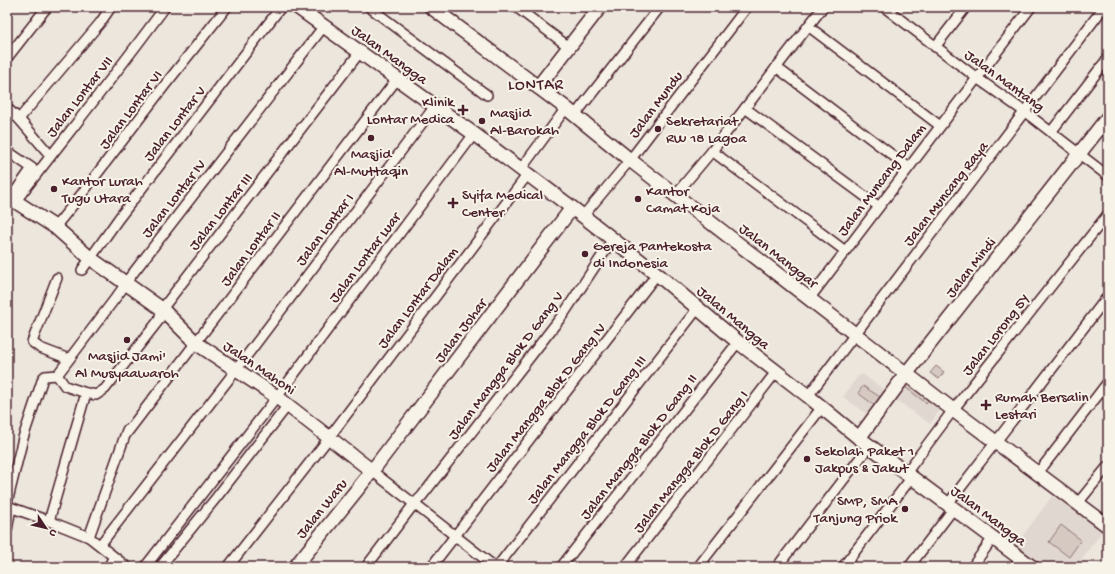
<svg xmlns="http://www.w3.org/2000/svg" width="1115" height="574" viewBox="0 0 1115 574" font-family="'Gochi Hand',sans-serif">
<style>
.built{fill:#e0d7d0}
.green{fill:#d5c9c2;stroke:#907476}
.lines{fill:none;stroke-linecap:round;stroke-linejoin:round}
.street-casing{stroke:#4a1f2b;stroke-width:12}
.secondary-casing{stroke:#4a1f2b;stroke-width:16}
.street{stroke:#f7f3e8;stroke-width:9}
.secondary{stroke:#f7f3e8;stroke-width:13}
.poi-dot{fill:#4a1f2b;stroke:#f7f3e8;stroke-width:1.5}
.labels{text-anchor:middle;stroke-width:4;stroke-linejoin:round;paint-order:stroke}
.street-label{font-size:15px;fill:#4a1f2b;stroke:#f7f3e8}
.poi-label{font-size:15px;fill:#4a1f2b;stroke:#f7f3e8;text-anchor:start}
.neighbourhood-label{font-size:16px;letter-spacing:1px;fill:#4a1f2b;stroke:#f7f3e8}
</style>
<rect width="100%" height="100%" fill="#ece6dd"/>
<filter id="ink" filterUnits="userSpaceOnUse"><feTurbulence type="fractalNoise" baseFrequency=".025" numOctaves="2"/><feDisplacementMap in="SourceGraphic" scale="8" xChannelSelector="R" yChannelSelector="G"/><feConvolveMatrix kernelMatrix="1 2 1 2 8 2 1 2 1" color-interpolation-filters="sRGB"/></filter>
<g filter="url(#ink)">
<!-- built -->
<g class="built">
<path d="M862 374 887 392 870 416 843 397 858 376Z"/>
<path d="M909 378 944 404 930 424 895 399Z"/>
<path d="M1052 496 1103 530 1076 567H1039L1014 548Z"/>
</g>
<!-- green -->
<g class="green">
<path d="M936 366 944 372 939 379 930 373Z"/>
<path d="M910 380 931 396 926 403 905 387Z"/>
<path d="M863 386 880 397 874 405 858 393Z"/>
<path d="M1061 525 1081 540 1069 557 1049 542Z"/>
</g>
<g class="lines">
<defs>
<g id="street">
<path d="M369 7 487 95"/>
<path d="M516 7 569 47"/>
<path d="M884 7 977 78 1025 112 1108 176"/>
<path d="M808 26 939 125"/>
<path d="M935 47 966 7"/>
<path d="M7 58 47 7"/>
<path d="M776 67 908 167"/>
<path d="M7 108 19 119 50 155"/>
<path d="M745 108 878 206"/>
<path d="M575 115 660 7"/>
<path d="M19 119 100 23 111 7"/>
<path d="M1051 132 1108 58"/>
<path d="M7 151 32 168 12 196"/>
<path d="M712 151 844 250"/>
<path d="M521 169 566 108"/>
<path d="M676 194 712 151 823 7"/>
<path d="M15 202C65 137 117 73 165 7"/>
<path d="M583 216 630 160 747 7"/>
<path d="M55 227 77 200 165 85 227 7"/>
<path d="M82 270 119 218 281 7"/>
<path d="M57 278 32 342 40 348 69 359"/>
<path d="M809 299 1031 7"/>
<path d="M57 375 65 386 86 393"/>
<path d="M808 396 1104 7"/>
<path d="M126 434 397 79"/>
<path d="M372 471 495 567"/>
<path d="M906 473 953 410 1108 214"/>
<path d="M1038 473 1108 382"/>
<path d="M7 503 23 438 43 378 45 376 57 375 58 374 120 292 130 277 324 26"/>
<path d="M1078 503 1108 466"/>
<path d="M948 504 1108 296"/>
<path d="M7 506 49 521 89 537 127 567"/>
<path d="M49 521 86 393 96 395 105 389 159 320 162 309 360 52"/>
<path d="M7 530 11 508"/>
<path d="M89 537 127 430"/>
<path d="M100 545 236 370 435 106"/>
<path d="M108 567 114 557"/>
<path d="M145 567 277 397 474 134"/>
<path d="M160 567 216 498 288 405"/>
<path d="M228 567 325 443 528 174"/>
<path d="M366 567 414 504 422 496 565 312 613 239"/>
<path d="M431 567 657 274"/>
<path d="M497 567 698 308"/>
<path d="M561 567 738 342"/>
<path d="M625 567 776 372"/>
<path d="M698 567 822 407"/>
<path d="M777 567 870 445"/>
<path d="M843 567 912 477"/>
<path d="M909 567 954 508"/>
<path d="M972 567 993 538"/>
</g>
<g id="secondary">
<path d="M297 7 474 134 583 216 657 274 738 342 808 396 859 438 1032 567"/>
<path d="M431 7 566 108 630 160 953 410 1108 526"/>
<path d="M538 87 600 7"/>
<path d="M7 196 55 227 90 258 162 309 196 343 277 397 372 471"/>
<path d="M859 438 906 374 1108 117"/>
<path d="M295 567 372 471 572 208"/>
</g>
</defs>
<!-- street casing -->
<use href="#street" class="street-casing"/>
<!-- secondary casing -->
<use href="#secondary" class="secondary-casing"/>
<!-- street -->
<use href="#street" class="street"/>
<!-- secondary -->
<use href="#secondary" class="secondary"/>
</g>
</g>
<!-- markers -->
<g class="poi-dot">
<path d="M461 104h4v4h4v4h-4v4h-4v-4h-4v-4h4z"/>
<circle cx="482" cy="121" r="4"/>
<circle cx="658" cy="129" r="4"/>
<circle cx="371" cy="138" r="4"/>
<circle cx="54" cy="189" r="4"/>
<circle cx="638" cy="199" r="4"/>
<path d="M451 197h4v4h4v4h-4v4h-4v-4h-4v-4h4z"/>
<circle cx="585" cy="254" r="4"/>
<circle cx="127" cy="340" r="4"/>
<path d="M984 399h4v4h4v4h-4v4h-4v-4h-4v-4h4z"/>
<circle cx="807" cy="459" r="4"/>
<circle cx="905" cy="509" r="4"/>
</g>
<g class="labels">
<!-- street labels -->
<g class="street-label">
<text transform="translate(390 54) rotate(36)" y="5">Jalan Mangga</text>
<text transform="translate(1005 80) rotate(36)" y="5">Jalan Mantang</text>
<text transform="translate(79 96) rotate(-52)" y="5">Jalan Lontar VII</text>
<text transform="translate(655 104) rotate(-53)" y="5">Jalan Mundu</text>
<text transform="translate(130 109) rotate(-53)" y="5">Jalan Lontar VI</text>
<text transform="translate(174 123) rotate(-52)" y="5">Jalan Lontar V</text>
<text transform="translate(881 179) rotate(-53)" y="5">Jalan Muncang Dalam</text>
<text transform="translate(945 193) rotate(-52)" y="5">Jalan Muncang Raya</text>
<text transform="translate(173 198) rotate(-52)" y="5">Jalan Lontar IV</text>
<text transform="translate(220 211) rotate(-52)" y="5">Jalan Lontar III</text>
<text transform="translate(324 229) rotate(-53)" y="5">Jalan Lontar I</text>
<text transform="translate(250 248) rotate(-53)" y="5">Jalan Lontar II</text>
<text transform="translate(779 255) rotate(38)" y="5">Jalan Manggar</text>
<text transform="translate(364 257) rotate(-53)" y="5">Jalan Lontar Luar</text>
<text transform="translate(970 267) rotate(-52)" y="5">Jalan Mindi</text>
<text transform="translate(417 297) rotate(-53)" y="5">Jalan Lontar Dalam</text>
<text transform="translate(734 317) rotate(40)" y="5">Jalan Mangga</text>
<text transform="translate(460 330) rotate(-53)" y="5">Jalan Johar</text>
<text transform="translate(995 334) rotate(-52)" y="5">Jalan Lorong 5Y</text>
<text transform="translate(505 365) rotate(-53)" y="5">Jalan Mangga Blok D Gang V</text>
<text transform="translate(260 367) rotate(34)" y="5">Jalan Mahoni</text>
<text transform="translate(545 397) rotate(-52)" y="5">Jalan Mangga Blok D Gang IV</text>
<text transform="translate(586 429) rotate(-52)" y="5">Jalan Mangga Blok D Gang III</text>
<text transform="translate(638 446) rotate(-52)" y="5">Jalan Mangga Blok D Gang II</text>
<text transform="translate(690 461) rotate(-52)" y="5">Jalan Mangga Blok D Gang I</text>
<text transform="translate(321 508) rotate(-51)" y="5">Jalan Waru</text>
<text transform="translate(989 515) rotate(37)" y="5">Jalan Mangga</text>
</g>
<!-- poi labels -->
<g class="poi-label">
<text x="454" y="106" text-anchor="end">Klinik<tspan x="454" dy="17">Lontar Medica</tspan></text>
<text x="490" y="117">Masjid<tspan x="490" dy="17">Al-Barokah</tspan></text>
<text x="666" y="125">Sekretariat<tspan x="666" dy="17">RW 18 Lagoa</tspan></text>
<text x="371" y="158" text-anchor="middle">Masjid<tspan x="371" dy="17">Al-Muttaqin</tspan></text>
<text x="62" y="185">Kantor Lurah<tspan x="62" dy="17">Tugu Utara</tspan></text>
<text x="646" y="195">Kantor<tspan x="646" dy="17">Camat Koja</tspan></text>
<text x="462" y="199">Syifa Medical<tspan x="462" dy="17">Center</tspan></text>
<text x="593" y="250">Gereja Pantekosta<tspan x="593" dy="17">di Indonesia</tspan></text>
<text x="127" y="360" text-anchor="middle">Masjid Jami'<tspan x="127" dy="17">Al Musyaawaroh</tspan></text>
<text x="995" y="401">Rumah Bersalin<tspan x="995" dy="17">Lestari</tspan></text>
<text x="815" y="455">Sekolah Paket 1<tspan x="815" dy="17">Jakpus &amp; Jakut</tspan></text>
<text x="897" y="505" text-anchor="end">SMP, SMA<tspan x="897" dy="17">Tanjung Priok</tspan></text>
</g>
<!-- neighbourhood labels -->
<g class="neighbourhood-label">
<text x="536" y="89">LONTAR</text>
</g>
</g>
<!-- margin -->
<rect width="1115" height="574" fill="none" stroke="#f7f3e8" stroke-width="24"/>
<rect x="12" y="12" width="1091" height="550" fill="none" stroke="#4a1f2b" stroke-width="1.5" filter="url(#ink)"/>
<!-- north arrow -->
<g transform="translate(46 528) rotate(125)" stroke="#f7f3e8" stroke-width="3" paint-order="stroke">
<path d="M0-3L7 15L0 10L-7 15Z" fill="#4a1f2b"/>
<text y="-6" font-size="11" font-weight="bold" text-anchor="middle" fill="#4a1f2b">U</text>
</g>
</svg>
